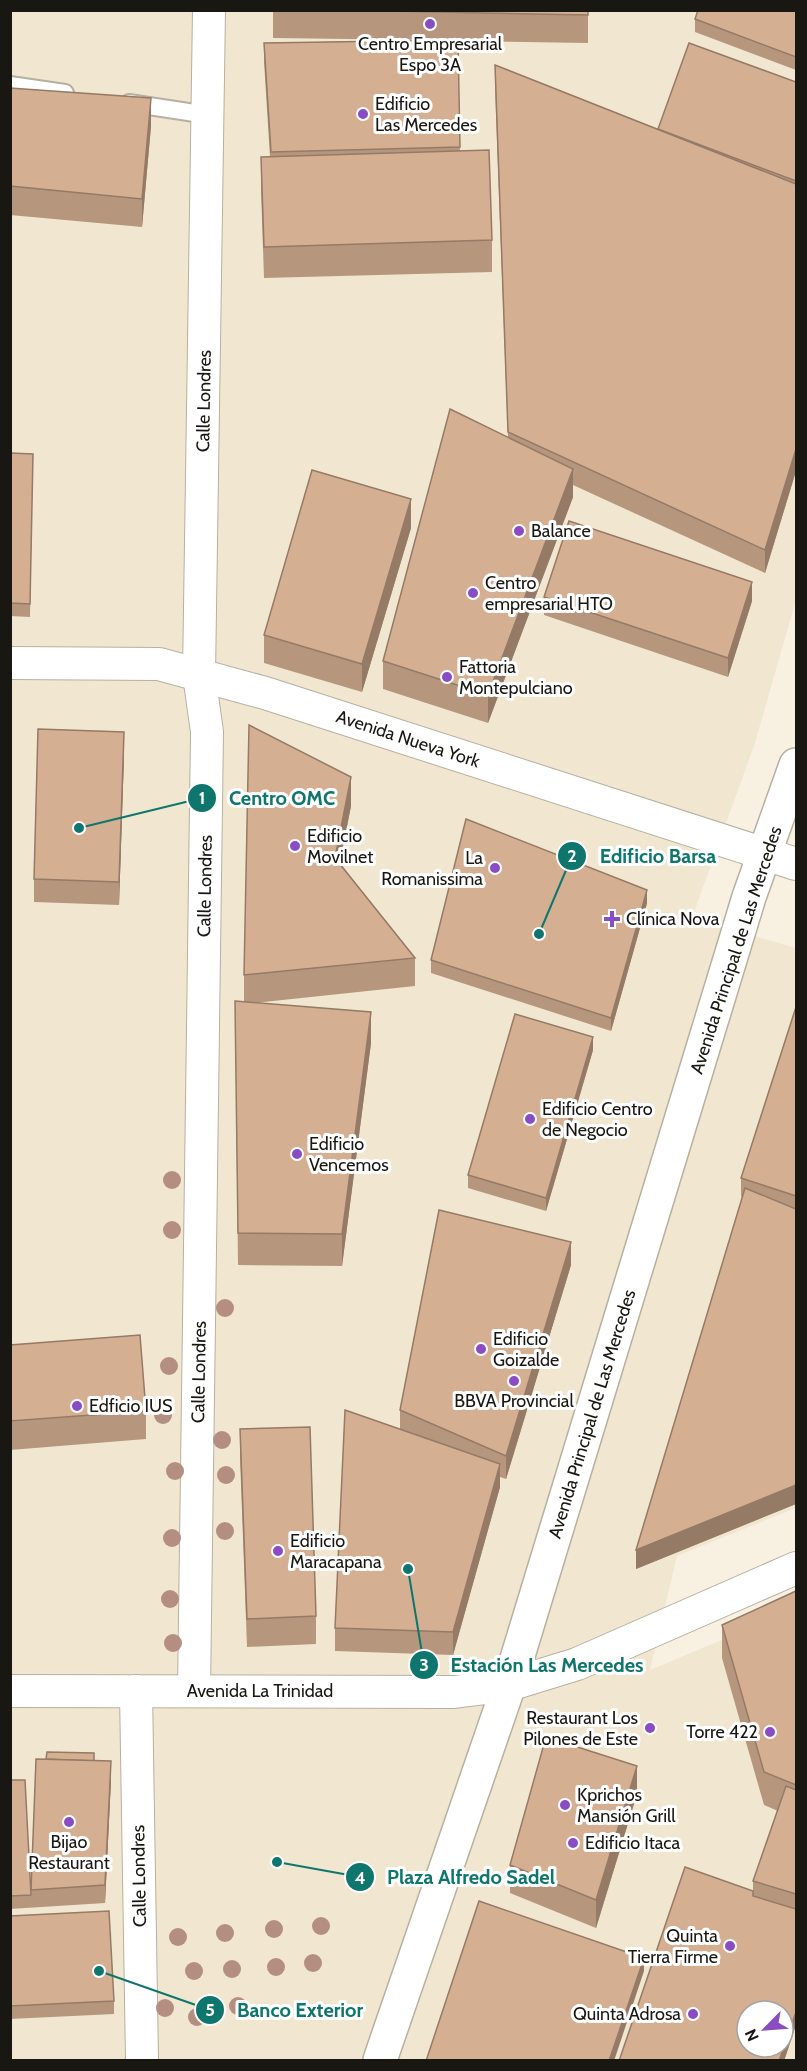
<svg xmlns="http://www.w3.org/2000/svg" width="807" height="2071" viewBox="0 0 807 2071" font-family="Cabin,sans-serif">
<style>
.built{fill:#f1e7d0;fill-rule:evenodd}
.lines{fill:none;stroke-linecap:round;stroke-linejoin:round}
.service-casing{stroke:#b6b0a1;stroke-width:20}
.minor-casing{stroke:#b6b0a1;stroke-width:34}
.tertiary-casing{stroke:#b6b0a1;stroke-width:36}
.service{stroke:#fff;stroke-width:16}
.minor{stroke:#fff;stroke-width:32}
.tertiary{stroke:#fff;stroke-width:33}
.tree{fill:#b48e81}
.wall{fill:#b7967e}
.shaded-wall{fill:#957a66}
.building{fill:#d5af92;stroke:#957a66;stroke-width:1.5;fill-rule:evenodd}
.poi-dot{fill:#8a4cc2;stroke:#fff;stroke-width:2}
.labels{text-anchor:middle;stroke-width:6;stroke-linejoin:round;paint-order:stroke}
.poi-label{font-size:18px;fill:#191711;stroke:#fff;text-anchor:start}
.street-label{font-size:18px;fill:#191711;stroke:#fff}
.leader{fill:none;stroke:#0f766e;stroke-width:2}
.callout-dot{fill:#0f766e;stroke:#fff;stroke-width:2}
.mark-label{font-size:18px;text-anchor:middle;font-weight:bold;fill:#fff}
.callout-label{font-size:20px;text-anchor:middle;font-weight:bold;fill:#0f766e;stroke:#fff;stroke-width:6;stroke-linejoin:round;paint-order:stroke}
</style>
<rect width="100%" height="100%" fill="#f8f1e1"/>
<!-- built -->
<path class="built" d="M11 11H796V600L755 743 692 918 796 948V1508L677 1556 650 1670 796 1609V2060H11ZM747 2011H783V2047H747Z"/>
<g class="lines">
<defs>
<g id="service">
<path d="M10 85 65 93"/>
<path d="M129 103 208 115"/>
</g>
<g id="minor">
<path d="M10 663 159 664 265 693 796 864"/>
<path d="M10 1691 454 1692 509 1685 577 1664 796 1568"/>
<path d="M136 1691 142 2060"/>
<path d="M194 1691 207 732 199 675 209 10"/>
</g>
<path id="tertiary" d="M380 2060 509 1685 749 897 796 765"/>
</defs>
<!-- service casing -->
<use href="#service" class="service-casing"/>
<!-- minor casing -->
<use href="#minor" class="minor-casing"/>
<!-- tertiary casing -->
<use href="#tertiary" class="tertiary-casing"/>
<!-- service -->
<use href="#service" class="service"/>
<!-- minor -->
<use href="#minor" class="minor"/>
<!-- tertiary -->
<use href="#tertiary" class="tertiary"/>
</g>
<!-- trees -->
<g class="tree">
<circle cx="172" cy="1180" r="9"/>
<circle cx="172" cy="1230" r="9"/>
<circle cx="225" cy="1308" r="9"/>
<circle cx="169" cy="1366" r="9"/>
<circle cx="163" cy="1415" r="9"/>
<circle cx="222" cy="1440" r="9"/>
<circle cx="175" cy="1471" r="9"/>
<circle cx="226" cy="1475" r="9"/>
<circle cx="225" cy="1531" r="9"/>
<circle cx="172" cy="1538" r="9"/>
<circle cx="170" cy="1599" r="9"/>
<circle cx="173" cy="1643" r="9"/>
<circle cx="321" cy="1926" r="9"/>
<circle cx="274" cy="1929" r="9"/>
<circle cx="225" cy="1933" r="9"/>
<circle cx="178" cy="1937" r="9"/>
<circle cx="313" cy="1963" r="9"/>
<circle cx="276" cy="1967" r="9"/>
<circle cx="232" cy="1969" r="9"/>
<circle cx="194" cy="1971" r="9"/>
<circle cx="238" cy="2006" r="9"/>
<circle cx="165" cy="2008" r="9"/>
<circle cx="197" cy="2017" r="9"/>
</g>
<!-- wall -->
<g class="wall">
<path d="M273 10H588V43L458 41 460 151 492 240V272L264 278 261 189V157H270L264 62V43L423 40 273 38Z"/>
<path d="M796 10V70L695 32V19Z"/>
<path d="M495 65 658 129 796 82V471L765 573 573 485V497L488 723 383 689V661L508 437 495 88Z"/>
<path d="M10 88 151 126 142 227 10 215Z"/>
<path d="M10 453 33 454 30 617 10 616Z"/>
<path d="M411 528 362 692 264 663V635Z"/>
<path d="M544 597 752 601 728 677 544 615Z"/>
<path d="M124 755 119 905 34 902V879Z"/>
<path d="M351 806 340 863 415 958V986L253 1003 371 1043 342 1266 238 1265 235 1001 244 1002V975Z"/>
<path d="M647 903 611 1031 431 973V960Z"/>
<path d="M796 1007V1504L636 1569 742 1197 741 1196V1178Z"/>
<path d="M593 1050 546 1211 468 1188V1175Z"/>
<path d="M571 1265 506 1479 500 1477V1487L453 1655 335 1651V1628L400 1430V1410Z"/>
<path d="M10 1345 146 1411V1439L10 1450Z"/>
<path d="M240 1429 316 1616V1644L247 1647 240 1457Z"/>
<path d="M796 1591V2025L784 2061H619L753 1891V1881L778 1811 764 1805 722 1658V1625Z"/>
<path d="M36 1759 94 1761 111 1780 105 1903 10 1909V1780L31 1895Z"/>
<path d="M637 1794 596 1928 510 1893V1865Z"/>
<path d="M10 1916 114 2001V2014L10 2019Z"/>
</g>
<!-- shaded-wall -->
<g class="shaded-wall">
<path d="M151 98V126L142 227V199Z"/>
<path d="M796 449V471L765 573V550Z"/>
<path d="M573 469V497L488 723V695Z"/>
<path d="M411 499V528L362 692V664Z"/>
<path d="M752 582V601L728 677V658Z"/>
<path d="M124 732V755L119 905V882Z"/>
<path d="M351 777V806L335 886V858Z"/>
<path d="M647 890V903L611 1031V1018Z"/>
<path d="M371 1012V1043L342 1266V1234Z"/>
<path d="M593 1037V1050L546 1211V1198Z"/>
<path d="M571 1242V1265L506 1479V1456Z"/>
<path d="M500 1464V1487L453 1655V1632Z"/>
<path d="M796 1485V1504L636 1569V1550Z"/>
<path d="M111 1761V1780L105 1903V1885Z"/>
<path d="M637 1766V1794L596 1928V1900Z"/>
<path d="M644 1958V1971L614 2061H609Z"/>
<path d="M796 2012V2025L784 2061H779Z"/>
</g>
<!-- building -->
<g class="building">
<path d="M337 10H588V15Z"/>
<path d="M698 10H796V57L695 19Z"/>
<path d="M458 40 460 147 271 152 264 43Z"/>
<path d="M689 43 796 82V181L658 129Z"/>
<path d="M495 65 796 184V449L765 550 508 432Z"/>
<path d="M10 88 151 98 142 199 10 186Z"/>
<path d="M489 150 492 240 264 247 261 157Z"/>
<path d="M450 409 573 469 488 695 383 661Z"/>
<path d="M10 453 33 454 30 604 10 603Z"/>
<path d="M312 470 411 499 362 664 264 635Z"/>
<path d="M569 521 752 582 728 658 544 597Z"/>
<path d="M249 725 351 777 335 858 415 958 244 975Z"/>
<path d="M38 729 124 732 119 882 34 879Z"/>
<path d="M466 819 647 890 611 1018 431 960Z"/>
<path d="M235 1001 371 1012 342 1234 238 1233Z"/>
<path d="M796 1007V1196L741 1178Z"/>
<path d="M515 1014 593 1037 546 1198 468 1175Z"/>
<path d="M745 1188 796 1209V1485L636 1550Z"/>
<path d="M439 1210 571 1242 506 1456 400 1410Z"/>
<path d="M140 1335 146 1411 10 1421V1345Z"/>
<path d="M345 1410 500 1464 453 1632 335 1628Z"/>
<path d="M310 1427 316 1616 247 1619 240 1429Z"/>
<path d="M796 1591V1785L764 1772 722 1625Z"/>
<path d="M546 1737 637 1766 596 1900 510 1865Z"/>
<path d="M47 1752 94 1753V1761L46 1759Z"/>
<path d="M36 1759 111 1761 105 1885 31 1890Z"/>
<path d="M10 1780H25L31 1895 10 1896Z"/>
<path d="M786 1786 796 1790V1894L753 1881Z"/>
<path d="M685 1867 753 1891V1896L796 1909V2012L779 2061H619ZM747 2011H783V2047H747Z"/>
<path d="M479 1901 644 1958 609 2061H426Z"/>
<path d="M109 1911 114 2001 10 2006V1916Z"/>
</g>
<!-- markers -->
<g class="poi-dot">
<circle cx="430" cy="24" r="6"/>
<circle cx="363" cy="114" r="6"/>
<circle cx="519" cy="531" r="6"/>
<circle cx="473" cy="593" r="6"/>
<circle cx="447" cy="677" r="6"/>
<circle cx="295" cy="846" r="6"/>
<circle cx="495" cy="868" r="6"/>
<path d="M609 910h6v6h6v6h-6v6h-6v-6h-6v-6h6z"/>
<circle cx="530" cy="1119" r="6"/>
<circle cx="297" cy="1154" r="6"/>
<circle cx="481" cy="1349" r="6"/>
<circle cx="514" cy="1381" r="6"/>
<circle cx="77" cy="1406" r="6"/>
<circle cx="278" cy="1551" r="6"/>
<circle cx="650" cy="1728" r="6"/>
<circle cx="770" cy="1732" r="6"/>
<circle cx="565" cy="1805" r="6"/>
<circle cx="69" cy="1822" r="6"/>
<circle cx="573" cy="1843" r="6"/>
<circle cx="730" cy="1946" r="6"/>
<circle cx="693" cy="2014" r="6"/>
</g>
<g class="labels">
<!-- poi labels -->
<g class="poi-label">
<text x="430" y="50" text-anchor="middle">Centro Empresarial<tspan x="430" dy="21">Espo 3A</tspan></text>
<text x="375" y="110">Edificio<tspan x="375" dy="21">Las Mercedes</tspan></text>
<text x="531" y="537">Balance</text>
<text x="485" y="589">Centro<tspan x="485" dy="21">empresarial HTO</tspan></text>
<text x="459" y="673">Fattoria<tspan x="459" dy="21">Montepulciano</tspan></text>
<text x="307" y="842">Edificio<tspan x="307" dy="21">Movilnet</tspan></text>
<text x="483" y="864" text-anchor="end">La<tspan x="483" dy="21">Romanissima</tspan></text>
<text x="626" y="925">Clínica Nova</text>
<text x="542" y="1115">Edificio Centro<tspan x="542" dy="21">de Negocio</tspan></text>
<text x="309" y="1150">Edificio<tspan x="309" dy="21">Vencemos</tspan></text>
<text x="493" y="1345">Edificio<tspan x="493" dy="21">Goizalde</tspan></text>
<text x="514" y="1407" text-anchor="middle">BBVA Provincial</text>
<text x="89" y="1412">Edficio IUS</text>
<text x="290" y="1547">Edificio<tspan x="290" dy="21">Maracapana</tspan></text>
<text x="638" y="1724" text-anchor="end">Restaurant Los<tspan x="638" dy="21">Pilones de Este</tspan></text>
<text x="758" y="1738" text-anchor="end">Torre 422</text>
<text x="577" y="1801">Kprichos<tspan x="577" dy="21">Mansión Grill</tspan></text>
<text x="69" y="1848" text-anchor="middle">Bijao<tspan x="69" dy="21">Restaurant</tspan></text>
<text x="585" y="1849">Edificio Itaca</text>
<text x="718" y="1942" text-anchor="end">Quinta<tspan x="718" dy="21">Tierra Firme</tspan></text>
<text x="681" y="2020" text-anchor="end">Quinta Adrosa</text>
</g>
<!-- street labels -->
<g class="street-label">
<text transform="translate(204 401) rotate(-89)" y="6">Calle Londres</text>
<text transform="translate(408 739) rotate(18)" y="6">Avenida Nueva York</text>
<text transform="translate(205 886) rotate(-89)" y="6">Calle Londres</text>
<text transform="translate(736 950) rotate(-72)" y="6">Avenida Principal de Las Mercedes</text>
<text transform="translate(199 1372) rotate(-89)" y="6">Calle Londres</text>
<text transform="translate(592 1414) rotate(-73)" y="6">Avenida Principal de Las Mercedes</text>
<text x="260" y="1697">Avenida La Trinidad</text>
<text transform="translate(139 1876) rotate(-91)" y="6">Calle Londres</text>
</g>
</g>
<!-- callouts -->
<path class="leader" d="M79 828L202 798M539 934L572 856M408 1569L424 1665M277 1862L360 1877M99 1971L210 2010"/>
<g class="callout-dot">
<circle cx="79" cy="828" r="6"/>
<circle cx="539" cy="934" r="6"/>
<circle cx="408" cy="1569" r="6"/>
<circle cx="277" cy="1862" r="6"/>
<circle cx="99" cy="1971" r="6"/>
<circle cx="202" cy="798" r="15"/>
<circle cx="572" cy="856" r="15"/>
<circle cx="424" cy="1665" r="15"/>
<circle cx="360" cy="1877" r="15"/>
<circle cx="210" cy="2010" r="15"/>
</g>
<g class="mark-label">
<text x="202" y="804">1</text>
<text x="572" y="862">2</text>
<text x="424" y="1671">3</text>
<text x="360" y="1884">4</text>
<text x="210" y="2016">5</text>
</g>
<g class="callout-label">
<text x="282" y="805">Centro OMC</text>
<text x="658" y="863">Edificio Barsa</text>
<text x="547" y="1672">Estación Las Mercedes</text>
<text x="471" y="1884">Plaza Alfredo Sadel</text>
<text x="300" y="2017">Banco Exterior</text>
</g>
<!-- border -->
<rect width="807" height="2071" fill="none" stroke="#191711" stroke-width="24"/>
<!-- north arrow -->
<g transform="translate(765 2029) rotate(245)"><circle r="28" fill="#ffffff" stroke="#a3a2a0" stroke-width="1.5"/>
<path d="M0-4.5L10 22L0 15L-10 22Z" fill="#8a4cc2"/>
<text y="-9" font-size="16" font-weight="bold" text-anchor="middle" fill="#191711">N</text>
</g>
</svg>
